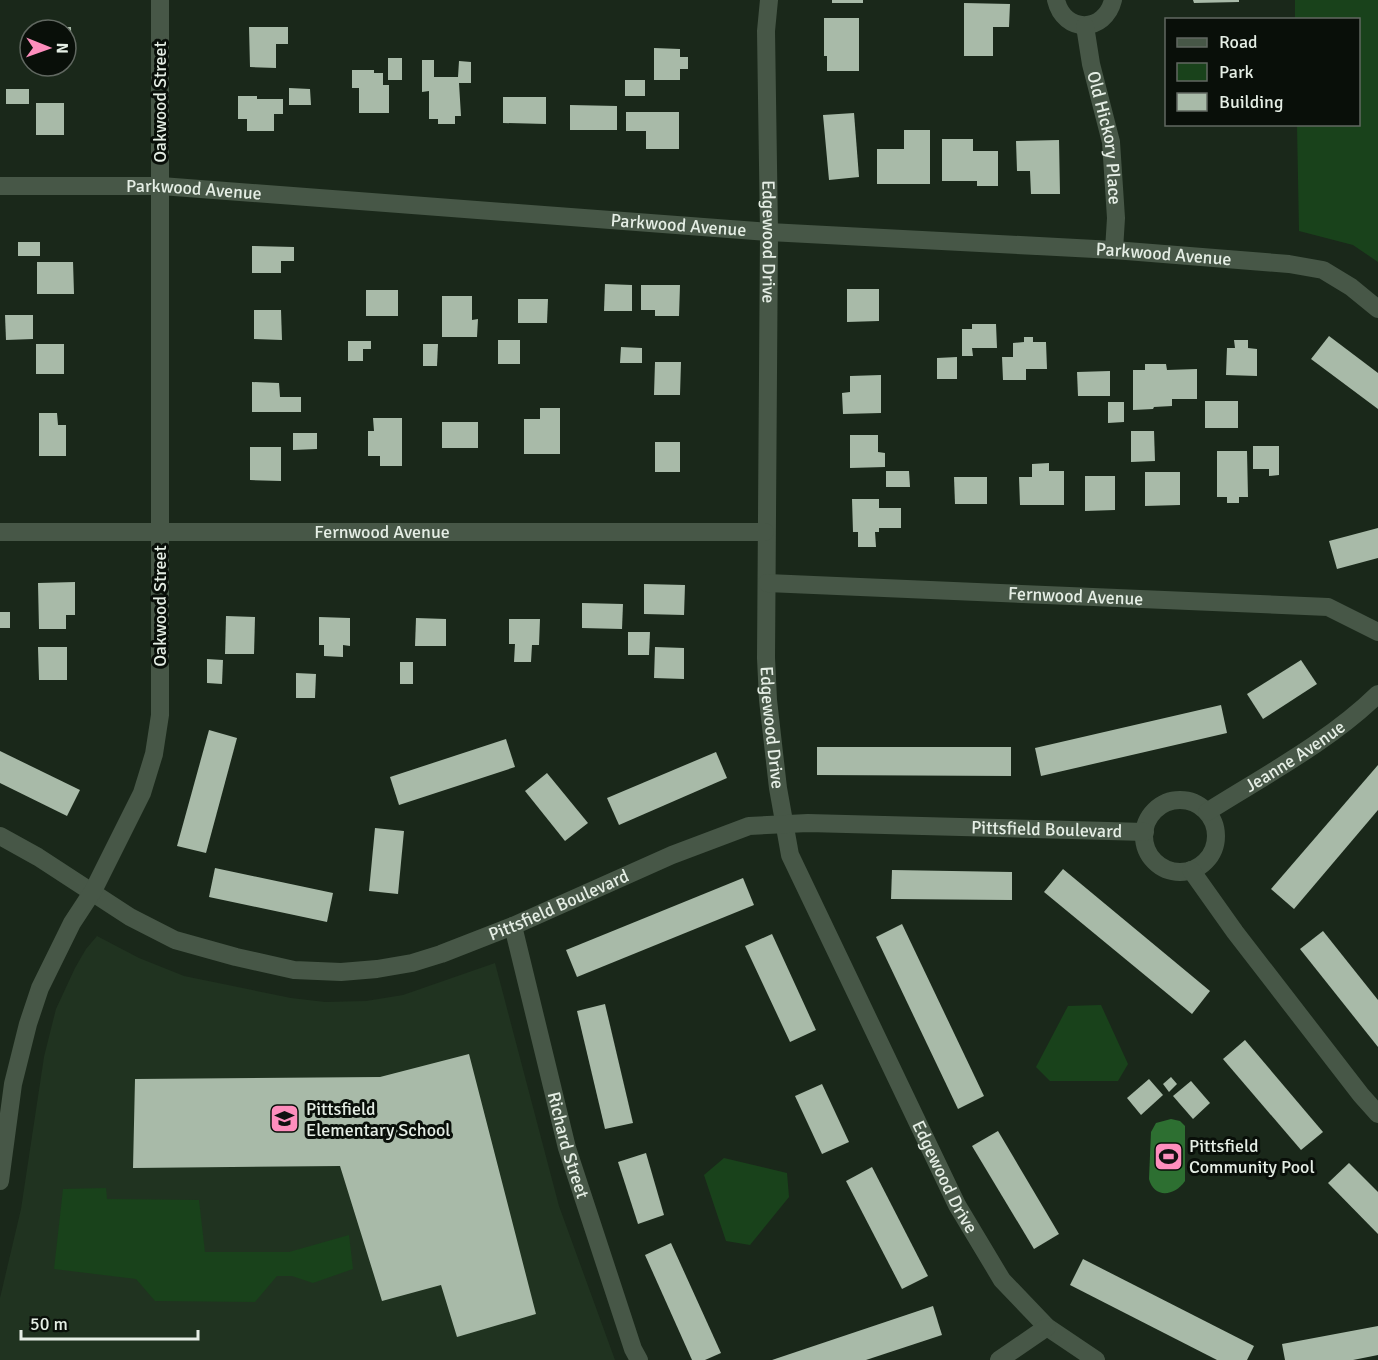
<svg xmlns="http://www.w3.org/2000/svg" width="1378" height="1360" viewBox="0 0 1378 1360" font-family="Signika,sans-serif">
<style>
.built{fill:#203320}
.green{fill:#19421b}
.water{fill:#2d6f31}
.building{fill:#a8baa8}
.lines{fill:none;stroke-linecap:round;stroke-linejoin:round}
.street{stroke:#475747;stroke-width:18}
.labels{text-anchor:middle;stroke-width:6;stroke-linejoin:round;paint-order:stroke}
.street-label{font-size:18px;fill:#e5eee5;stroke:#090f09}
.poi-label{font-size:18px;fill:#e5eee5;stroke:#090f09;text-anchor:start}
</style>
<rect width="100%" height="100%" fill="#1a281a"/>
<!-- built -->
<path class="built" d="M97 936 139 958 184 976 291 998 325 1002 366 1001 403 995 495 963 559 1206 615 1360H0V1298L21 1209 44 1057 56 1009 75 968 86 949Z"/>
<!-- green -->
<g class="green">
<path d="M1295 0H1378V262L1353 245 1299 231 1297 125 1358 124V20L1295 19Z"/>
<path d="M1101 1005 1128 1064 1118 1081H1050L1036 1067 1068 1006Z"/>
<path d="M724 1158 787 1173 789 1197 750 1245 726 1241 704 1175Z"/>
<path d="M106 1188 107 1199 199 1200 205 1252H289L349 1235 353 1269 313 1283 292 1276H277L255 1302 155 1301 136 1279 54 1269 63 1189Z"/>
</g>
<!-- water -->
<path class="water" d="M1171 1119 1180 1121 1185 1126V1181C1175 1196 1154 1199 1149 1179L1151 1132 1156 1123Z"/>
<!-- building -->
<g class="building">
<rect x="832" y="0" width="31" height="3"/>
<path d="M1193 0H1239V2L1194 3Z"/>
<path d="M964 3 1010 4 1009 27H993V56H964Z"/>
<path d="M824 18H859V71H827V56H824Z"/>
<path d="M34 27H71L72 60H66V30H34Z"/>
<path d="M249 27H288V44H276V68L250 67Z"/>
<path d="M654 48 680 49V57H688V69H680V80H654Z"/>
<rect x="388" y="58" width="14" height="22"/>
<path d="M422 60H434V77H458L459 61 471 62V83H459L461 116H455V124H438V119H429V91L422 92Z"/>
<path d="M352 70H374V73H383V85H389V113H359V88H352Z"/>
<rect x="625" y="80" width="20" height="16"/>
<path d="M289 88 310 89 311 105H289Z"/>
<rect x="6" y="89" width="23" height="15"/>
<path d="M238 96H257V99H283V114H274V131H247V119H238Z"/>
<path d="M503 97H546V124L503 123Z"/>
<rect x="36" y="103" width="28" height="32"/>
<path d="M570 105 617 106V130H570Z"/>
<path d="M626 112H679V149H646V131H626Z"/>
<path d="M854 113 859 177 829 180 823 115Z"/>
<path d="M904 130H930V184H877V149H904Z"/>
<path d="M942 139H973V151H998V186H977V181H942Z"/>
<path d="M1059 140 1060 194H1031L1030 171H1017L1016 141Z"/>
<rect x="18" y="242" width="22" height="14"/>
<path d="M252 246 294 247V261H281V273H252Z"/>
<path d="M37 262H73L74 294H37Z"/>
<path d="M605 284 632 285V311H604Z"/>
<path d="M641 285H680L679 316H655V310H641Z"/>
<path d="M847 289H879V321L847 322Z"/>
<rect x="366" y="290" width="32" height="26"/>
<path d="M442 296H472V320L478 319 477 337H442Z"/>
<path d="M518 299H548L547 323H518Z"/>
<path d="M254 310H281L282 340 254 339Z"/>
<path d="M5 315H33V339L6 340Z"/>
<path d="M972 324H996L997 348H972L973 356H962V329H972Z"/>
<path d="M1329 336 1378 373V409L1311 359Z"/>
<path d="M1024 337H1033V342H1046L1047 369H1026V380H1003L1002 357H1013V343L1024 342Z"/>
<rect x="498" y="340" width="22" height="24"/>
<path d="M1234 340H1248V348L1257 349V376L1226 375 1227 348H1235Z"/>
<path d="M348 341H371V349H363V361H348Z"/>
<rect x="36" y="344" width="28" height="30"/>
<path d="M423 344H438L437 366H423Z"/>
<path d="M621 347 642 348V363H620Z"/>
<path d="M957 357V379H937V358Z"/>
<path d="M655 362H681L680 395H654Z"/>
<path d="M1145 364H1166L1167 370 1197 369V399H1172V406L1154 407 1153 409 1133 410V370H1145Z"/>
<path d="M1110 371V396H1078L1077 372Z"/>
<path d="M881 375V413L843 414 842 393 850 392V376Z"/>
<path d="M252 382 279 383 280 397H301V412H252Z"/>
<rect x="1205" y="401" width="33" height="27"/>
<path d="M1108 402H1124V422L1108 423Z"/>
<path d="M540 408H560V454H524V419H540Z"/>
<path d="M39 413H57L58 425H66V456H39Z"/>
<path d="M373 418H402V466H380V456H368V431H374Z"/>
<rect x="442" y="422" width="36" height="26"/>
<path d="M1131 431H1154L1155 461 1131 462Z"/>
<path d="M293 433H317V449L293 450Z"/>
<path d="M850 435H878V452L885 453V467L850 468Z"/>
<rect x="655" y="442" width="25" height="30"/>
<path d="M1253 446H1279V475L1269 476V469H1253Z"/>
<path d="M250 447H281V481L250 480Z"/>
<path d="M1217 451H1247L1248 497H1239V503H1227V497H1217Z"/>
<path d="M1049 463V471H1064V505H1020L1019 477H1032V464Z"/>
<path d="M886 471H909L910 487H886Z"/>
<path d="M1145 472H1180V505L1145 506Z"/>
<path d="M1085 476H1115V510L1085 511Z"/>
<path d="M954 477H987V504H955Z"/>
<path d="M852 499H879V508H901V528H879V532H875L876 547H858V532H853Z"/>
<path d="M1378 528V558L1337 569 1329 541Z"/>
<path d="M75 582V615H66V629H39L38 583Z"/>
<path d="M644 584 685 585 684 615 644 614Z"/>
<path d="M582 603 623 604 622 629 582 628Z"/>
<rect x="0" y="612" width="10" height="16"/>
<path d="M226 616 255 617 254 654H225Z"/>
<path d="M319 617 350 618V646L343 645V657L324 656V645H319Z"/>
<path d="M416 618 446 619V646H415Z"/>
<path d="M509 619H540L539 645H532L531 662H514L515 644H509Z"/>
<path d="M628 632H650L649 655H628Z"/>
<path d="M38 647H67V680H39Z"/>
<path d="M655 647 684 648V679L654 678Z"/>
<path d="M207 659 223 660 222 684 207 683Z"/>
<path d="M1301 660 1317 684 1263 719 1247 694Z"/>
<rect x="400" y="662" width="13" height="22"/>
<path d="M296 673 316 674 315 698H296Z"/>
<path d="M1221 705 1227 733 1041 776 1035 748Z"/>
<path d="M209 730 237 738 206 853 177 846Z"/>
<path d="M506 739 515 767 399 805 390 777Z"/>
<path d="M817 747H1011V776L817 775Z"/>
<path d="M0 751 80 790 67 816 0 783Z"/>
<path d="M716 752 727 778 619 825 607 798Z"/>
<path d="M1378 765V810L1294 909 1271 889Z"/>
<path d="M547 773 588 823 565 841 525 791Z"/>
<path d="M375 828 404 831 398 894 369 891Z"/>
<path d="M215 868 333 893 327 922 209 897Z"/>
<path d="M1063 869 1210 991 1192 1014 1044 892Z"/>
<path d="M892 870 1012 872V900L891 899Z"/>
<path d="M743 878 754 905 577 977 566 950Z"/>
<path d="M902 924 984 1096 958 1109 876 937Z"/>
<path d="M1323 931 1378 1000V1047L1300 949Z"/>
<path d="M772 934 816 1030 790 1042 745 946Z"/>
<path d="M605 1004 633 1123 605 1129 577 1011Z"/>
<path d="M1245 1040 1323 1132 1301 1150 1223 1059Z"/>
<path d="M469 1054 536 1314 457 1337 441 1285 382 1301 340 1166 133 1168 135 1079 380 1077Z"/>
<path d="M1171 1077 1177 1084 1169 1092 1163 1084Z"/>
<path d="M1149 1079 1163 1095 1141 1115 1127 1098Z"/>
<path d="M1191 1081 1210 1103 1193 1119 1173 1096Z"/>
<path d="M822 1084 849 1142 822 1154 795 1096Z"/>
<path d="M998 1131 1059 1234 1034 1249 972 1146Z"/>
<path d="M646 1153 664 1215 638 1224 618 1162Z"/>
<path d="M1349 1163 1378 1192V1234L1328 1183Z"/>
<path d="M872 1167 928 1276 902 1289 846 1181Z"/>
<path d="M671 1243 721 1353 705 1360H692L645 1255Z"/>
<path d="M1083 1259 1254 1346 1247 1360H1217L1070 1285Z"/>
<path d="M933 1306 942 1335 866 1360H772Z"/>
<path d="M1378 1326V1355L1353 1360H1285L1282 1344Z"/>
</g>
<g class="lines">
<!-- street -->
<g class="street">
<path id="s1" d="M769 0 766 31 769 232 766 658 768 700 778 788 790 855 957 1205 1002 1280 1047 1327 1096 1360"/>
<path d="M1056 0C1064 34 1105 33 1113 0"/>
<path id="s2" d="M1085 26 1091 64 1111 142 1116 218 1114 250"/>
<path id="s3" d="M0 186H161L769 232 1114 250 1289 264 1323 270 1351 287 1378 309"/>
<path id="s4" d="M0 532H765"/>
<path id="s5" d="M767 583 1328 607 1378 632"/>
<circle cx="1180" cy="836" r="36"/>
<path id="s6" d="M1207 812C1264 776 1330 741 1378 694"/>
<path id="s7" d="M0 836 38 857 130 917 175 940 236 957 294 970 341 972 377 969 412 963 441 954 513 926 672 855 749 826 808 823 1145 832"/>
<path d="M1191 870 1235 932 1361 1095 1378 1114"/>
<path id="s8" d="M513 926 567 1148 633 1349 639 1360"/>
<path d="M0 1181 13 1084 28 1024 40 988 72 923 93 891 142 793 154 754 160 715V0"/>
<path d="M999 1360 1047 1327"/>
</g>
</g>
<!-- icons -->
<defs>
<symbol id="school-square" viewBox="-11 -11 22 22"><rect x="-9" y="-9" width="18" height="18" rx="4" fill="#fe8ebd" stroke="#090f09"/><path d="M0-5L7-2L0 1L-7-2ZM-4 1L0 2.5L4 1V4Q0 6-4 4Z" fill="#111"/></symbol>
<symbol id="stadium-square" viewBox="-11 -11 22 22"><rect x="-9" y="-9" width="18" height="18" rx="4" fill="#fe8ebd" stroke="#090f09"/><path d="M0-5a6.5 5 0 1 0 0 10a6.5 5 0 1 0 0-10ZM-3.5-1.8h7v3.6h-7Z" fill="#111"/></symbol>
</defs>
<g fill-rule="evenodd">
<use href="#school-square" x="268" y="1102" width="33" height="33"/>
<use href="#stadium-square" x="1152" y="1140" width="33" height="33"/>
</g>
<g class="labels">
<!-- street labels -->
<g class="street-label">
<text transform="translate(160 102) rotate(-90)" y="6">Oakwood Street</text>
<text dy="6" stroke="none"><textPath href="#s2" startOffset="114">Old Hickory Place</textPath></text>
<text dy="6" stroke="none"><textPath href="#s3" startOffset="194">Parkwood Avenue</textPath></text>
<text dy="6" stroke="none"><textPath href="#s3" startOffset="680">Parkwood Avenue</textPath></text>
<text dy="6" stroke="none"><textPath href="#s1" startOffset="242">Edgewood Drive</textPath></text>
<text dy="6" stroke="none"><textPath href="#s3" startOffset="1166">Parkwood Avenue</textPath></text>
<text dy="6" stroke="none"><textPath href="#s4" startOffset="382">Fernwood Avenue</textPath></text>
<text dy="6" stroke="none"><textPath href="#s5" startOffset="309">Fernwood Avenue</textPath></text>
<text transform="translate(160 606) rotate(-90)" y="6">Oakwood Street</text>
<text dy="6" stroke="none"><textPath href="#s1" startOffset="728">Edgewood Drive</textPath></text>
<text dy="6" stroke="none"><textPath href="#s6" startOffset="104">Jeanne Avenue</textPath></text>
<text dy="6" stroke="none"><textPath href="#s7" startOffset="1107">Pittsfield Boulevard</textPath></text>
<text dy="6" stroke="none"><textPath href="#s7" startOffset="603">Pittsfield Boulevard</textPath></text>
<text dy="6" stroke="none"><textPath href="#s8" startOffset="226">Richard Street</textPath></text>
<text dy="6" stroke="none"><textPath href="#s1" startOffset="1214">Edgewood Drive</textPath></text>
</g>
<!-- poi labels -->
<g class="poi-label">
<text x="306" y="1115">Pittsfield<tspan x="306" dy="21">Elementary School</tspan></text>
<text x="1189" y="1152">Pittsfield<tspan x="1189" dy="21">Community Pool</tspan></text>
</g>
</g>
<!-- legend -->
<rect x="1165" y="18" width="195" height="108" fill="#090f09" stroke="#616861" stroke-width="1.5"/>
<rect x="1177" y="38" width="30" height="9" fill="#475747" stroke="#616861" stroke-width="1.5"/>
<text x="1219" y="48" font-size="18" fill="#e5eee5">Road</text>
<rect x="1177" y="63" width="30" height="18" fill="#19421b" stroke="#616861" stroke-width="1.5"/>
<text x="1219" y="78" font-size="18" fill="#e5eee5">Park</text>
<rect x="1177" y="93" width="30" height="18" fill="#a8baa8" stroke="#616861" stroke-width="1.5"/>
<text x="1219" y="108" font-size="18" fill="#e5eee5">Building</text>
<!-- north arrow -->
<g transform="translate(48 48) rotate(91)"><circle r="28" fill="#090f09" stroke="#616861" stroke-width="1.5"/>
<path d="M0-4.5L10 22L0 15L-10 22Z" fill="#fe8ebd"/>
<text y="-9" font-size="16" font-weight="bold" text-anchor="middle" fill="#e5eee5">N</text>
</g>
<!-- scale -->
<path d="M21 1330v9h177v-9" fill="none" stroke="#e5eee5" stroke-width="3"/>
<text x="30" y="1330" font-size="18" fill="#e5eee5" stroke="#090f09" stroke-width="4.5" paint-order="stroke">50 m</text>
</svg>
